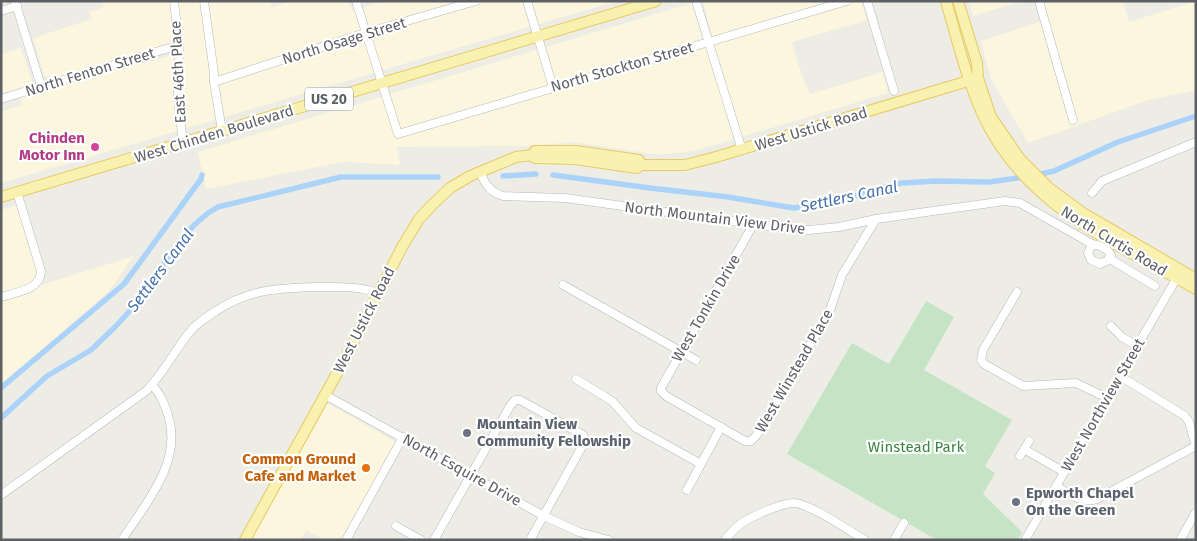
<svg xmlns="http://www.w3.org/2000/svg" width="1197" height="541" viewBox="0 0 1197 541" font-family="'Fira Sans',sans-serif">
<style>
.commercial{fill:#fbf6dd;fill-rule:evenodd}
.park{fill:#c4e4c5}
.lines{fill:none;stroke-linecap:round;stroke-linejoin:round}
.canal{stroke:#abd3f9;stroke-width:5.5}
.minor-casing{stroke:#b5b7bb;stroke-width:9}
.major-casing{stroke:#e7c965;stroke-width:12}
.minor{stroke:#fff;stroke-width:8}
.major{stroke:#f9f1af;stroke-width:10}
.hotel-dot{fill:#d1479c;stroke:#fff;stroke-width:2}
.worship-dot{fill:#6b7280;stroke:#fff;stroke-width:2}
.food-dot{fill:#e8710a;stroke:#fff;stroke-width:2}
.labels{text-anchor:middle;stroke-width:4.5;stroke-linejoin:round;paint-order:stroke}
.shield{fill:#fff;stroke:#8e9093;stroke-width:1}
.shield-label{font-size:14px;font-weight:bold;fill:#5d6065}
.street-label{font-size:15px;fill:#5d6065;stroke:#fff}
.hotel-label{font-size:15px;font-weight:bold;fill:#b23c85;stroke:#fff;text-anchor:end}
.worship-label{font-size:15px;font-weight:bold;fill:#5b616d;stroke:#fff;text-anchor:start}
.park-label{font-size:15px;fill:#3c8443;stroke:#fff}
.food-label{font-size:15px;font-weight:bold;fill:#c56008;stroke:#fff;text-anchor:end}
.water-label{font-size:16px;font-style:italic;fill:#4873aa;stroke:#fff}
</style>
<rect width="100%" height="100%" fill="#eeede5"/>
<!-- commercial -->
<g class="commercial">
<path d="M102 1H270L272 7 292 1H349L352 11 384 1H617L1 183V112L22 105 17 89 1 94V54L21 48 37 95 54 89 51 79 44 75 33 38 92 19 90 12 104 7ZM183 40 184 95 173 96 174 55 116 70 113 61Z"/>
<path d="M703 1H861L867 20 792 42 800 70 810 94 883 72 888 93 694 151 658 155 575 142 526 146 396 147 400 165 344 162 206 189 198 152 692 3 703 39 545 88 546 94 714 44Z"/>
<path d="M969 1H1022L973 16Z"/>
<path d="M1042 1H1123L1129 22 1196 1V90L1148 100 1028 143 991 79 981 41 1047 20Z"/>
<path d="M17 205 41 285 134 256 108 292 1 384V210Z"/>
<path d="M327 403 401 445 348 540H324L306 530 300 540H251Z"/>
</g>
<!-- park -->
<path class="park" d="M926 301 954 317 924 370 1012 420 985 466 995 473 983 494 1022 532 1018 540H937L787 454 852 343 889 364Z"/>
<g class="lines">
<!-- canal -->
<g class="canal">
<path d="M553 175 650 188 728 197 794 208 830 203 889 186 902 183 936 181 989 182 1025 177"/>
<path d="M1037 175 1054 171 1118 142 1196 116"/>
<path d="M503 176 536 174"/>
<path d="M1 388 124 284 201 179 202 175"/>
<path d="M1 418 47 376 91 350 114 328 140 300 173 250 194 225 208 213 218 207 341 177H438"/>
</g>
<defs>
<g id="minor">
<path d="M15 1 41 86"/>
<path d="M174 1 179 45 178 99 183 143"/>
<path d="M204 1 214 73V82L222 131"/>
<path d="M356 1 398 134 847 1"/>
<path d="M527 1 553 87"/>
<path d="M696 1 742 150"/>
<path d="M867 1 894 91"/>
<path d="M1039 1 1073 120"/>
<path d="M1 11 17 6"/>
<path d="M214 82 365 33 476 1"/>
<path d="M1 99 179 45"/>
<path d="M480 172C485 184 490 192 503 196L565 198 790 229 809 230 839 227 876 219 1005 201 1020 203 1092 244"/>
<path d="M1092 193 1102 181 1196 142"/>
<path d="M753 225 661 388V391L666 396 745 441H751L756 436 829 313 842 275 876 219"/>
<path d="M1092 244C1100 245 1107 248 1111 255L1107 261 1100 264 1091 260 1088 253Z"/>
<path d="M1110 259 1155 286"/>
<path d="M563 285 696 360"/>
<path d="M1017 292 983 350 981 360 984 364 1023 386 1076 383 1107 398"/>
<path d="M1 297C16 292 41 290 41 271L17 192"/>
<path d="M1111 326 1122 337 1137 346"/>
<path d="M1120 376 1185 416 1189 422 1196 447"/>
<path d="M576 379 612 401 636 428 701 464"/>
<path d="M325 395 544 516 579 532 609 540"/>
<path d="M1024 449 1064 472"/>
<path d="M1020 456 1029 441"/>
<path d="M1056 486C1070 494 1081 504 1097 499L1196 446"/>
<path d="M687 490 721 427"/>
<path d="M1 495 146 391C165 372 176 347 194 327 201 321 208 316 216 311 249 289 279 288 318 287 339 287 358 286 378 293"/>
<path d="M396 526 421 540"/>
<path d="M122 540C146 503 183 462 168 415 164 403 161 394 152 385"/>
<path d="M346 540 403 437"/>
<path d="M434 540 510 406 515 400H520L583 435 585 439 584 443 530 540"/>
<path d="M725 540C735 526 745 520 761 513 771 509 783 503 794 503 811 504 849 531 865 540"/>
<path d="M894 540 904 523"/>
<path d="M1025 540 1179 274"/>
<path d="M1180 540 1196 512"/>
</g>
<g id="major">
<path d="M946 1C957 39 966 77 982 113 1023 205 1114 242 1196 289"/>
<path d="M958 1 977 63 978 78 991 117 1020 159 1049 188 1083 213 1196 279"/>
<path d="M533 155 535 158 575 159 637 168 641 165H685L716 157 978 78"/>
<path d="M1 197 656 1"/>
<path d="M245 540 347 355 402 247 419 219 432 205 450 188 470 176 516 157 533 155 535 151H576L639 160 641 165"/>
</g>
</defs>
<!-- minor casing -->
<use href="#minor" class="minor-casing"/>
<!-- major casing -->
<use href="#major" class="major-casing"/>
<!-- minor -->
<use href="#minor" class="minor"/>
<!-- major -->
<use href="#major" class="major"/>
</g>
<!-- markers -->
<circle class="hotel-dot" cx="95" cy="147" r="5"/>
<g class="worship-dot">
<circle cx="467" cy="433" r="5"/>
<circle cx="1016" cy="502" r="5"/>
</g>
<circle class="food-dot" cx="366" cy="468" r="5"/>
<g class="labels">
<!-- shield labels -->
<rect class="shield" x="305" y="87.5" width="48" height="23" rx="4"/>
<g class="shield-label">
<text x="329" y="104">US 20</text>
</g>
<!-- street labels -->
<g class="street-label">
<text transform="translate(344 41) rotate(-17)" y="5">North Osage Street</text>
<text transform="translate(622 67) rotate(-16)" y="5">North Stockton Street</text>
<text transform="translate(90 72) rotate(-17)" y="5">North Fenton Street</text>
<text transform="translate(178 72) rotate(-93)" y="5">East 46th Place</text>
<text transform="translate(811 129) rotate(-17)" y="5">West Ustick Road</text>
<text transform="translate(214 134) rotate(-17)" y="5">West Chinden Boulevard</text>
<text transform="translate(715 218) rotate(7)" y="5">North Mountain View Drive</text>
<text transform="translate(1114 241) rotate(31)" y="5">North Curtis Road</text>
<text transform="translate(706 308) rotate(-60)" y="5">West Tonkin Drive</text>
<text transform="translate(364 320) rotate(-63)" y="5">West Ustick Road</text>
<text transform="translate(794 371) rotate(-60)" y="5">West Winstead Place</text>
<text transform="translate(1103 405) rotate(-60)" y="5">West Northview Street</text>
<text transform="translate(462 470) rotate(29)" y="5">North Esquire Drive</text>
</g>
<!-- hotel labels -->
<g class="hotel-label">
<text x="85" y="143">Chinden<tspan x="85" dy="17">Motor Inn</tspan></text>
</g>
<!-- worship labels -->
<g class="worship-label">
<text x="477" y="429">Mountain View<tspan x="477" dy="17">Community Fellowship</tspan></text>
<text x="1026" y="498">Epworth Chapel<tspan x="1026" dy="17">On the Green</tspan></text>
</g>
<!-- park labels -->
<g class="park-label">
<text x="916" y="452">Winstead Park</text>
</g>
<!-- food labels -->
<g class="food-label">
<text x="356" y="464">Common Ground<tspan x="356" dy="17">Cafe and Market</tspan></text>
</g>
<!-- water labels -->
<g class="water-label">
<text transform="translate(849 196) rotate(-12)" y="6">Settlers Canal</text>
<text transform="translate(160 270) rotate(-53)" y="6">Settlers Canal</text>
</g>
</g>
<!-- border -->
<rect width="1197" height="541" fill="none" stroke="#5d6065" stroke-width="5"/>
</svg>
